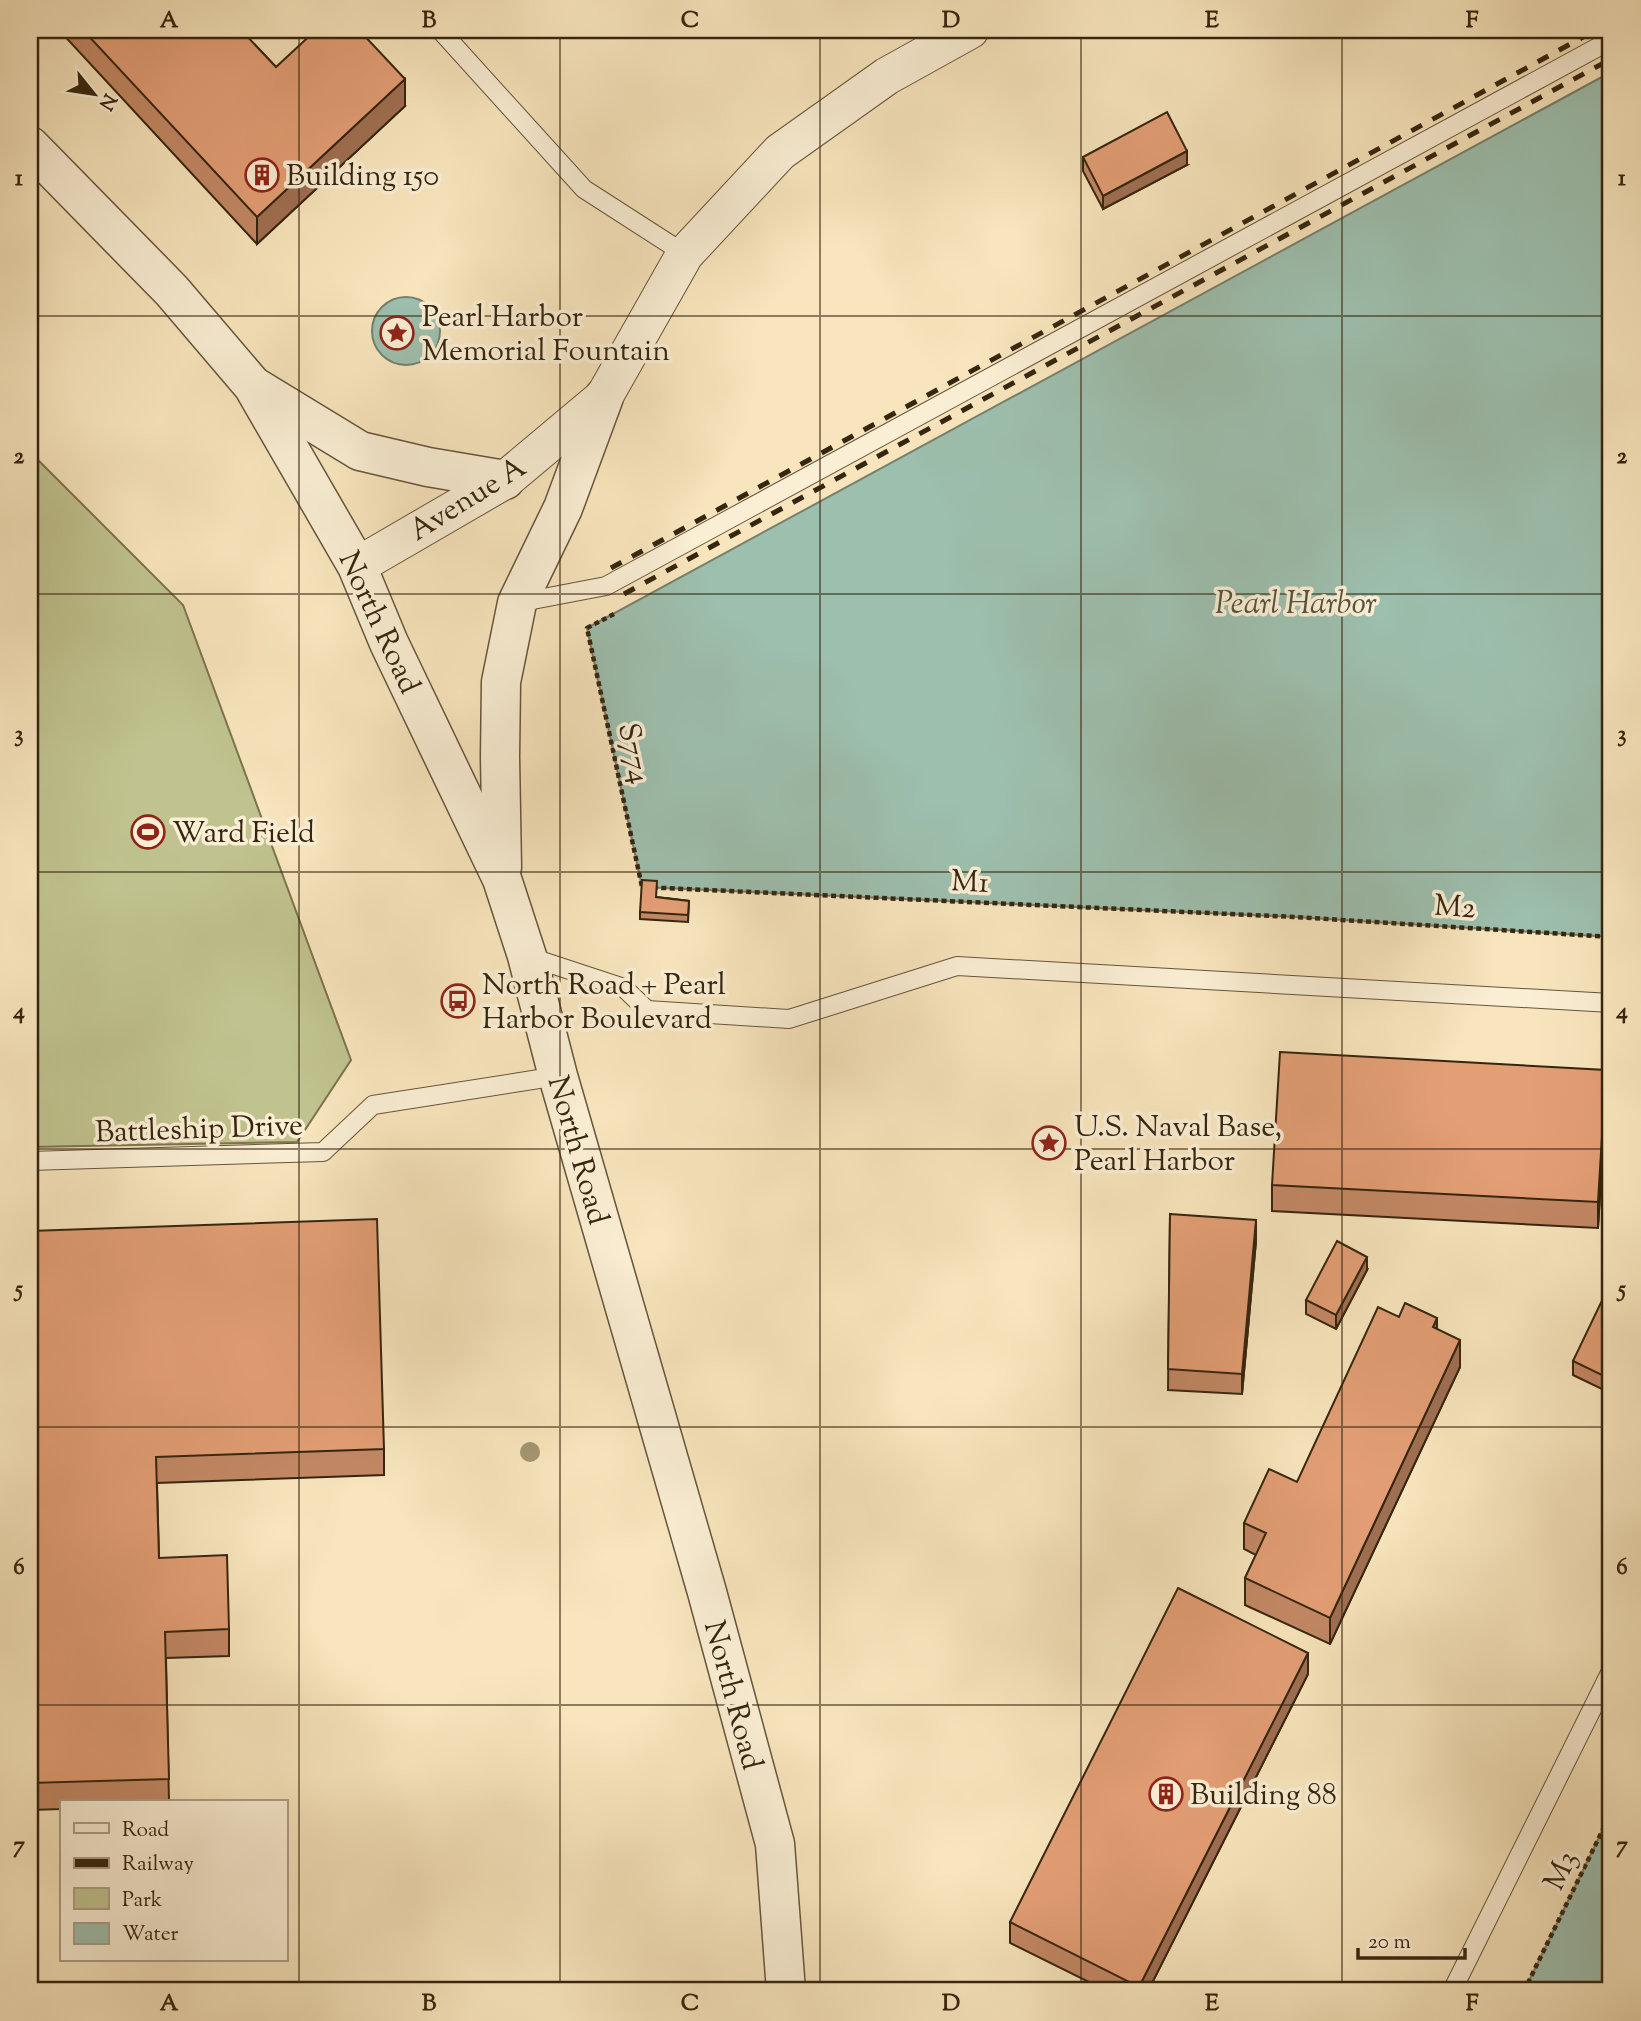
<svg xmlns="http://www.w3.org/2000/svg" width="1641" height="2021" viewBox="0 0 1641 2021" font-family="'Sorts Mill Goudy',serif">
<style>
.green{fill:#c0c38f;stroke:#7b744f;stroke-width:2}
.water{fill:#9dbfae;stroke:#74816e;stroke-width:2}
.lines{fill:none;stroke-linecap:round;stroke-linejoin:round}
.service-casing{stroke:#66553a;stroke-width:20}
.minor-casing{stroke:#66553a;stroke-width:39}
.tertiary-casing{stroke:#66553a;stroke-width:41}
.path{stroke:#36250f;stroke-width:4.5;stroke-dasharray:5 3.5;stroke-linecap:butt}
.service{stroke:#faeed4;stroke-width:18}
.minor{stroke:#faeed4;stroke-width:37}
.tertiary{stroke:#faeed4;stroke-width:38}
.rail{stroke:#36250f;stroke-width:5;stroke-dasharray:12 12;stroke-linecap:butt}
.tree{fill:#a49572}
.wall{fill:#c38865;stroke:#36250f;stroke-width:2}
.shaded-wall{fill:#9f6f52;stroke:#36250f;stroke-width:2}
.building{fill:#e39e75;stroke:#36250f;stroke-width:2}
.grid{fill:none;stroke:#36250f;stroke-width:2;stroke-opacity:0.55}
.labels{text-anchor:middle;stroke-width:7;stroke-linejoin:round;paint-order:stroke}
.poi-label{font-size:30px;fill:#36250f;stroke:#faeed4;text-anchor:start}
.street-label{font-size:30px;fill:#36250f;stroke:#faeed4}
.water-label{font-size:32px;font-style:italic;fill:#55533f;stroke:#faeed4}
.neatline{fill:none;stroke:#36250f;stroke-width:2.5}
.grid-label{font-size:23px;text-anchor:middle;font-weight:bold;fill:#36250f}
</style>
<rect width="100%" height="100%" fill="#f8e5bd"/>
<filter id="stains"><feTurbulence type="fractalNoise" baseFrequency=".00286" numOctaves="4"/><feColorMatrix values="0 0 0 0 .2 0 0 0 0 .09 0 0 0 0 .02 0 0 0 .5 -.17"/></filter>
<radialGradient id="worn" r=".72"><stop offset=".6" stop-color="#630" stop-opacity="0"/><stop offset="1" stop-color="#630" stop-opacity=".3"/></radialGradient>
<!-- green -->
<path class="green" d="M30 452 183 605 351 1060 297 1142 30 1147Z"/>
<!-- water -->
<g class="water">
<path d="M1611 72V937L1295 917 642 887 587 628Z"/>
<circle cx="406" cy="331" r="34"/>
<path d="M1611 1813V1991H1524Z"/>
</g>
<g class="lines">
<defs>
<g id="service">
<path d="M440 30 584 189 685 254"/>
<path d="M517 603 606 586 1611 40"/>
<path d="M527 956 624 988 647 1010 789 1019 957 966 1611 1003"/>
<path d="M30 1161 323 1152 373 1105 558 1076"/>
<path d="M1452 1991 1611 1671"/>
</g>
<path id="minor" d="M357 566 505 480 604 397 685 254 780 152 887 76 970 30"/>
<g id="tertiary">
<path d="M30 146 172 291 253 386 357 566 389 643 502 879 527 956 558 1076 707 1592 775 1844 786 1991"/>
<path d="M255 387 360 451 428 467 505 480"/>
<path d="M502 867 500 757 501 682 517 603 563 508 604 397"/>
</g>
</defs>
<!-- service casing -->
<use href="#service" class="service-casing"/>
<!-- minor casing -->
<use href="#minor" class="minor-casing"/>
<!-- tertiary casing -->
<use href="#tertiary" class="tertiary-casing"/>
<!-- path -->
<g class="path">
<path d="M614 614 587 628 642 887 1295 917 1611 937"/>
<path d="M1524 1991 1611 1813"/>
</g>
<!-- service -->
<use href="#service" class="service"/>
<!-- minor -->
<use href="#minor" class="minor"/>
<!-- tertiary -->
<use href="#tertiary" class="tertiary"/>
<!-- rail -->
<g class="rail">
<path d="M611 568 1596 30"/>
<path d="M624 594 1611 59"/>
</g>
</g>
<!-- trees -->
<circle class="tree" cx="530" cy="1452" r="10"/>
<!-- wall -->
<g class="wall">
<path d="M59 30H241L276 67 405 106 257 244Z"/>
<path d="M1083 157 1187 165 1103 209 1083 171Z"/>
<path d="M656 897 689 901 688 922 640 919V912Z"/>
<path d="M1606 1097 1598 1228 1272 1211V1185Z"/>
<path d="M1170 1214 1256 1241 1242 1394 1168 1390Z"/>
<path d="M30 1231 384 1449V1475L157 1483 159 1558 229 1629V1656L166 1658 169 1802H61V1809L30 1810Z"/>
<path d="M1367 1270 1336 1329 1306 1314V1300Z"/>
<path d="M1611 1292 1608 1392 1573 1375V1361Z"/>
<path d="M1399 1317 1437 1329 1460 1367 1330 1644 1245 1605V1578L1256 1555 1244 1549V1523L1297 1482Z"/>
<path d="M1308 1674 1148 1991H1107L1010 1943V1922Z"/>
</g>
<!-- shaded-wall -->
<g class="shaded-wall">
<path d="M405 79V106L257 244V217Z"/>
<path d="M1187 151V165L1103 209V196Z"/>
<path d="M1606 1070V1097L1598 1228V1202Z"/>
<path d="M1256 1220V1241L1242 1394V1374Z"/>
<path d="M1367 1257V1270L1336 1329V1315Z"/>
<path d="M1437 1318V1345L1433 1327Z"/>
<path d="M1460 1340V1367L1330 1644V1618Z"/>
<path d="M1611 1372V1386L1608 1392V1378Z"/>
<path d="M1308 1653V1674L1148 1991H1139V1987Z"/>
</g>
<!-- building -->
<g class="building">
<path d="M83 30H241L276 67 316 30H359L405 79 257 217Z"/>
<path d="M1167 112 1187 151 1103 196 1083 157Z"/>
<path d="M642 880 657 881 656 897 689 901 688 915 640 912Z"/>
<path d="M1280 1052 1606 1070 1598 1202 1272 1185Z"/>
<path d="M1170 1214 1256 1220 1242 1374 1168 1369Z"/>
<path d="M377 1219 384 1449 156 1457 159 1558 227 1555 229 1629 165 1632 169 1779 30 1783V1231Z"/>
<path d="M1337 1241 1367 1257 1336 1315 1306 1300Z"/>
<path d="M1607 1290 1611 1292V1372L1608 1378 1573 1361Z"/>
<path d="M1405 1303 1437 1318 1433 1327 1460 1340 1330 1618 1245 1578 1266 1533 1244 1523 1269 1469 1297 1482 1378 1307 1399 1317Z"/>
<path d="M1178 1588 1308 1653 1139 1987 1010 1922Z"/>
</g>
<!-- grid -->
<path class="grid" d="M299 30V1991M560 30V1991M820 30V1991M1081 30V1991M1342 30V1991M30 316H1611M30 594H1611M30 872H1611M30 1149H1611M30 1427H1611M30 1705H1611"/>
<!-- icons -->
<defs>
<symbol id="building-ring" viewBox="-11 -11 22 22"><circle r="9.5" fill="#faeed4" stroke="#8f2418" stroke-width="1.5"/><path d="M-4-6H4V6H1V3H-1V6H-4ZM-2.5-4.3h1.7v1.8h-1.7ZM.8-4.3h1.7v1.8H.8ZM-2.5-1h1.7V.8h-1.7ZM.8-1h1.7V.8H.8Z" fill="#8f2418"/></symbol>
<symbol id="sight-ring" viewBox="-11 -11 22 22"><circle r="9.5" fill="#faeed4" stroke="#8f2418" stroke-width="1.5"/><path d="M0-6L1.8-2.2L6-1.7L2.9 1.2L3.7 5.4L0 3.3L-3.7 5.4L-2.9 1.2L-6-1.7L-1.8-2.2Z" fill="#8f2418"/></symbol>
<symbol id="stadium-ring" viewBox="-11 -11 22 22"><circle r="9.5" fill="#faeed4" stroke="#8f2418" stroke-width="1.5"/><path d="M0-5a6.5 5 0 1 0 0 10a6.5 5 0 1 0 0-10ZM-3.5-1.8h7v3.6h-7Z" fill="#8f2418"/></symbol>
<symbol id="bus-ring" viewBox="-11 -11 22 22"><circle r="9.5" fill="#faeed4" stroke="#8f2418" stroke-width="1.5"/><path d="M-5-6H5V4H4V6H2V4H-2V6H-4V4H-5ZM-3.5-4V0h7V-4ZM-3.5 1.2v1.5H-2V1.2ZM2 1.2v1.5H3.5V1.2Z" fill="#8f2418"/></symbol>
</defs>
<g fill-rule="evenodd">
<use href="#building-ring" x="243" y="156" width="38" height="38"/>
<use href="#sight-ring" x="378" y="314" width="38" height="38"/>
<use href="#stadium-ring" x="129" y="813" width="38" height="38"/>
<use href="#bus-ring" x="439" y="982" width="38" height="38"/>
<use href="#sight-ring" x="1030" y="1124" width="38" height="38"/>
<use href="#building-ring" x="1147" y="1775" width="38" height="38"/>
</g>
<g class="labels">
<!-- poi labels -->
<g class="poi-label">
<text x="286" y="185">Building 150</text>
<text x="422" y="326">Pearl Harbor<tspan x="422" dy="34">Memorial Fountain</tspan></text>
<text x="172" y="842">Ward Field</text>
<text x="482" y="994">North Road + Pearl<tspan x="482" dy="34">Harbor Boulevard</tspan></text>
<text x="1074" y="1136">U.S. Naval Base,<tspan x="1074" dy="34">Pearl Harbor</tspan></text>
<text x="1190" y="1804">Building 88</text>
</g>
<!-- street labels -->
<g class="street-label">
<text transform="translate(467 498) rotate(-32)" y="10">Avenue A</text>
<text transform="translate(380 622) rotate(65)" y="10">North Road</text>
<text transform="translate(635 753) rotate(78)" y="10">S774</text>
<text transform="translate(970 881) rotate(3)" y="10">M1</text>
<text transform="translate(1455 906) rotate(4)" y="10">M2</text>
<text transform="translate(199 1128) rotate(-2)" y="10">Battleship Drive</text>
<text transform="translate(579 1150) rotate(74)" y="10">North Road</text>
<text transform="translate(734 1695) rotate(75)" y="10">North Road</text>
<text transform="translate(1560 1870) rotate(-64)" y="10">M3</text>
</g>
<!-- water labels -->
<g class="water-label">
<text x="1296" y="613">Pearl Harbor</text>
</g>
</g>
<!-- margin -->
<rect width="1641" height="2021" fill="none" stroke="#f8e5bd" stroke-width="77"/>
<!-- legend -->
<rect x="60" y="1800" width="228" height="161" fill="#faeed4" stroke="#ac9e85" stroke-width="2"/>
<rect x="74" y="1823" width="35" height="10" fill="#faeed4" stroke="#ac9e85" stroke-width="2"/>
<text x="122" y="1836" font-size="21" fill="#36250f">Road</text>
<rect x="74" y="1858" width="35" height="10" fill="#36250f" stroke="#ac9e85" stroke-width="2"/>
<text x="122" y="1870" font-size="21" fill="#36250f">Railway</text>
<rect x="74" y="1888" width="35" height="21" fill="#c0c38f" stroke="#ac9e85" stroke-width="2"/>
<text x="122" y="1906" font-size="21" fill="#36250f">Park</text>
<rect x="74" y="1923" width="35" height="21" fill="#9dbfae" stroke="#ac9e85" stroke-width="2"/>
<text x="122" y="1940" font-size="21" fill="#36250f">Water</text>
<!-- north arrow -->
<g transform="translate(94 94) rotate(120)" stroke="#faeed4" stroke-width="5" paint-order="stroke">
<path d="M0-5L12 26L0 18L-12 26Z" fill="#36250f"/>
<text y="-10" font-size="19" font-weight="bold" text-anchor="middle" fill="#36250f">N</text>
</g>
<!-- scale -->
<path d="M1358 1948v10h107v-10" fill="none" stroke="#36250f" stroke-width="3.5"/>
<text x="1368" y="1948" font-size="21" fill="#36250f" stroke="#faeed4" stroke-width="5" paint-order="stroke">20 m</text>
<rect x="38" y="38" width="1564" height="1944" class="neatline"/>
<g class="grid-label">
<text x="169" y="27">A</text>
<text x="429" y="27">B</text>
<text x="690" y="27">C</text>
<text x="951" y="27">D</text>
<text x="1212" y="27">E</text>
<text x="1472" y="27">F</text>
<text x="19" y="185">1</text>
<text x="1622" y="185">1</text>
<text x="19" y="463">2</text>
<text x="1622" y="463">2</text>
<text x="19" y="741">3</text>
<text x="1622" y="741">3</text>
<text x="19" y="1018">4</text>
<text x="1622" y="1018">4</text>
<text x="19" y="1296">5</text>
<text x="1622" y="1296">5</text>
<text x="19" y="1574">6</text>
<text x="1622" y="1574">6</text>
<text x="19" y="1852">7</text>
<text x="1622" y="1852">7</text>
<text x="169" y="2010">A</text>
<text x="429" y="2010">B</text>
<text x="690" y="2010">C</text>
<text x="951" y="2010">D</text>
<text x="1212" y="2010">E</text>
<text x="1472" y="2010">F</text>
</g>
<rect width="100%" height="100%" filter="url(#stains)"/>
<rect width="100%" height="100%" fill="url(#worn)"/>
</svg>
